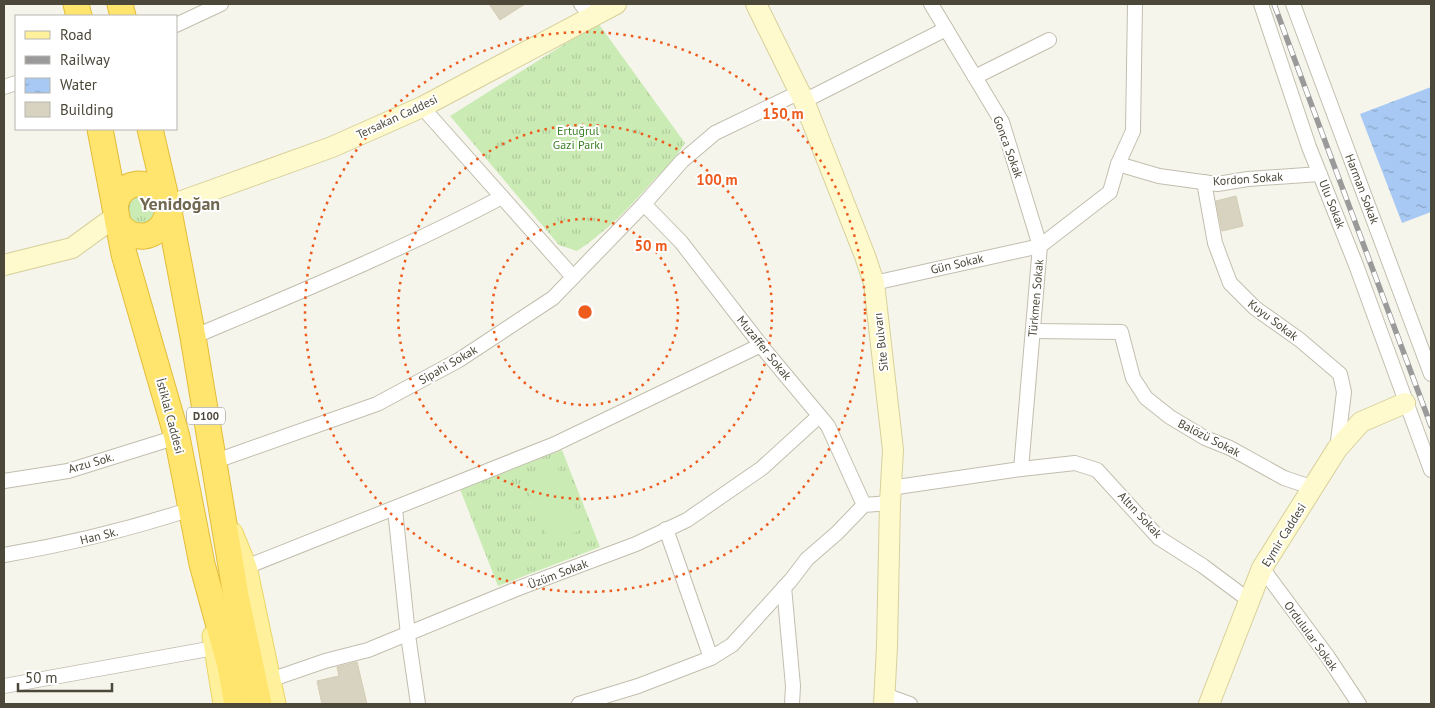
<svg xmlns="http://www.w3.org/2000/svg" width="1435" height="708" viewBox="0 0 1435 708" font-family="'PT Sans',sans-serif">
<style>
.grass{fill:url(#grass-tufts)}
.pitch{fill:#caebb4}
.water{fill:url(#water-ripples)}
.building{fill:#d8d3c0;stroke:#d4ccb3}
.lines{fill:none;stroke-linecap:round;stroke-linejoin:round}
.street-casing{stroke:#c2beae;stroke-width:16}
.secondary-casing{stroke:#d7d09b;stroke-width:22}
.primary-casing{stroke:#e9d567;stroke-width:23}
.highway-casing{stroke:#e3bd38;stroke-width:27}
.street{stroke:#fff;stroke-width:14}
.secondary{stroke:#fffacd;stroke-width:20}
.primary{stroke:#fff19c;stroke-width:21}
.highway{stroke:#ffe46e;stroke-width:25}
.rail-casing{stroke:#9a9a9a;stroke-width:5.5}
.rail{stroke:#fff;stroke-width:4;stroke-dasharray:11;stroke-linecap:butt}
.ring{fill:none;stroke:#ed5c1d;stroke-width:2.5;stroke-dasharray:2.5 5}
.labels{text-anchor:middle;stroke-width:4;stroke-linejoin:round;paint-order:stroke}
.shield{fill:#fff;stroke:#817e74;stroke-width:1}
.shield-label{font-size:11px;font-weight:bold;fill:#4b4739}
.street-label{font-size:12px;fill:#4b4739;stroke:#fff}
.park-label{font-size:12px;fill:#3d8128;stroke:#fff}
.district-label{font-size:18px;font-weight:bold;fill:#6f674f;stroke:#fff}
.centre{fill:#ed5c1d;stroke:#fff;stroke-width:2.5}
.ring-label{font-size:15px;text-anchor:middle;font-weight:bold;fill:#ed5c1d;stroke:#fff;stroke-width:4;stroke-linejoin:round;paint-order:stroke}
</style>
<defs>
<pattern id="grass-tufts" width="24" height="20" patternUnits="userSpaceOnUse" patternTransform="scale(1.25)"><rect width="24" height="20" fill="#caebb4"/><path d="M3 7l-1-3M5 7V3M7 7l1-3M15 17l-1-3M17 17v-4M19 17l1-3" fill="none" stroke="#afcb9c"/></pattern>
<pattern id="water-ripples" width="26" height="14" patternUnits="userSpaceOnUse" patternTransform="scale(1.25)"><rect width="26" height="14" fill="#a7c9f4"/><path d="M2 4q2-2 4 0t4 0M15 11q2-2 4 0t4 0" fill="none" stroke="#8aa5c7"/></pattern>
</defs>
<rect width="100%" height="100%" fill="#f6f5ec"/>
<!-- grass -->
<g class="grass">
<path d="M598 23 685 143C676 158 664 170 652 182 629 208 606 232 577 251L559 245 450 116Z"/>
<path d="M133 193 155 199 156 222 133 229 123 202Z"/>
<path d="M562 450 600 547 498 586 460 489Z"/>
</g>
<!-- pitch -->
<path class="pitch" d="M556 464 583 529 550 543 523 477Z"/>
<!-- water -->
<path class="water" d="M1431 87V212L1402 223 1360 114Z"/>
<!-- building -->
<g class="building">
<path d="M489 4H525L500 20Z"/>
<path d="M1236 196 1243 226 1222 231 1216 201Z"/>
<path d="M357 662 367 704H322L317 681 339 676 337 667Z"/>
</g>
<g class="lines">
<defs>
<g id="street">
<path d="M581 4 591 16"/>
<path d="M1261 4 1309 147 1356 265 1431 470"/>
<path d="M1293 4 1431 374"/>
<path d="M176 25 221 4"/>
<path d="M975 77 1049 40"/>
<path d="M4 87 16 83"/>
<path d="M804 101 946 29"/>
<path d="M422 107 573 277"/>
<path d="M1118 164 1159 176 1217 184 1248 179 1320 174"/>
<path d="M1204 182 1215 243 1230 283 1255 308 1300 340 1340 374 1344 392 1337 449"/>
<path d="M644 204 681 242 767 353 828 426 864 505"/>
<path d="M874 283 1040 246 1002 122 931 4"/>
<path d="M1033 331 1121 332 1133 378 1146 398 1170 417 1205 438 1230 448 1284 478 1314 488"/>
<path d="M193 337C297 293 402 250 502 197"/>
<path d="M213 462 377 404 459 360 553 298 644 204 682 161 715 133 800 92"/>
<path d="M1021 469 1075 463 1097 470 1159 538 1203 566 1250 601"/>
<path d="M4 481 68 471 177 437"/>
<path d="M890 488 1021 469 1040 246 1110 192 1118 164 1133 131 1135 4"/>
<path d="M395 509 408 635 418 704"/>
<path d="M666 529 711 658"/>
<path d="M4 555C68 544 130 529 191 509"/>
<path d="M246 567 555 444 761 345"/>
<path d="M1262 568 1328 657 1359 704"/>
<path d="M784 587 793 686 792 704"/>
<path d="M270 680 325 661 368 650 519 588 636 544 687 520 762 468 819 416"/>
<path d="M4 686 214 648"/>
<path d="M885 695 910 704"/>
<path d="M579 704 638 686 711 658 732 645 791 580 807 559 837 533 864 505 890 503"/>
</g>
<g id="secondary">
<path d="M756 4 804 101 865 256 874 283 893 450 890 503 887 646 884 704"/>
<path d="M168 206 332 147 422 107 616 4"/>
<path d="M4 265 72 248 116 216"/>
<path d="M1209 704 1262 568 1337 449 1361 422 1405 403"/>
</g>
<g id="primary">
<path d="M232 533 246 567 275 704"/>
<path d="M213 636 224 704"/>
</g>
<g id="highway">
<path d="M76 4 79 16"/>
<path d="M120 4 123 16"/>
<path d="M100 129 124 254 177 437 202 564 230 666 237 704"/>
<path d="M150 129 168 206 193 337 236 596 259 704"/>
<path d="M115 207C123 163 185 190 163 224 159 230 152 235 144 236 133 237 124 232 118 223"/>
</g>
</defs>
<!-- street casing -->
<use href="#street" class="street-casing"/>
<!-- secondary casing -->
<use href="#secondary" class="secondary-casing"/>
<!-- primary casing -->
<use href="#primary" class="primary-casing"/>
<!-- highway casing -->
<use href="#highway" class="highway-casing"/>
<!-- street -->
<use href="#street" class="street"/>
<!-- secondary -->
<use href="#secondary" class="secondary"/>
<!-- primary -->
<use href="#primary" class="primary"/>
<!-- highway -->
<use href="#highway" class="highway"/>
<defs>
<path id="rail" d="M1274 4 1431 426"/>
</defs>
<!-- rail casing -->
<use href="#rail" class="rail-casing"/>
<!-- rail -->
<use href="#rail" class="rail"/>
</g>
<!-- distance rings -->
<g class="ring">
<circle cx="585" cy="312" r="93"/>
<circle cx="585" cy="312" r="187"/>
<circle cx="585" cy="312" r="280"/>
</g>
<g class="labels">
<!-- shield labels -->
<rect class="shield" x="187" y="407.5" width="38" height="17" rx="4"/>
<g class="shield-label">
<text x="206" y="420">D100</text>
</g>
<!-- street labels -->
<g class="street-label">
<text transform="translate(397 117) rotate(-25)" y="4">Tersakan Caddesi</text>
<text transform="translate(1008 147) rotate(70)" y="4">Gonca Sokak</text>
<text transform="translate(1248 179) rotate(-4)" y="4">Kordon Sokak</text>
<text transform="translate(1362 189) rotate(69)" y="4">Harman Sokak</text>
<text transform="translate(1332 204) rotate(68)" y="4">Ulu Sokak</text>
<text transform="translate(957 264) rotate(-13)" y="4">Gün Sokak</text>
<text transform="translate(1036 298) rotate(-85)" y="4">Türkmen Sokak</text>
<text transform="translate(1273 320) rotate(37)" y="4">Kuyu Sokak</text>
<text transform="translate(881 342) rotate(-96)" y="4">Site Bulvarı</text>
<text transform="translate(764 348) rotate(51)" y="4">Muzaffer Sokak</text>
<text transform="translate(448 365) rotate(-30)" y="4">Sipahi Sokak</text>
<text transform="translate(170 416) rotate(75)" y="4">İstiklal Caddesi</text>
<text transform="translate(1209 438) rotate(27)" y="4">Balözü Sokak</text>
<text transform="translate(91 463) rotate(-16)" y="4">Arzu Sok.</text>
<text transform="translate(1140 515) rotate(47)" y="4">Altın Sokak</text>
<text transform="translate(1284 535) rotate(-58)" y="4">Eymir Caddesi</text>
<text transform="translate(99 536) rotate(-14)" y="4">Han Sk.</text>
<text transform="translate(558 574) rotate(-21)" y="4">Üzüm Sokak</text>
<text transform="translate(1311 636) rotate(54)" y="4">Ordulular Sokak</text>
</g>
<!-- park labels -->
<g class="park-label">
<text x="578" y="135">Ertuğrul<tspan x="578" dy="14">Gazi Parkı</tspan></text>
</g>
<!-- district labels -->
<g class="district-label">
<text x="180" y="210">Yenidoğan</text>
</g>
</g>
<circle cx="585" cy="312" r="8" class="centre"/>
<g class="ring-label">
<text x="783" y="119">150 m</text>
<text x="717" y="185">100 m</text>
<text x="651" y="251">50 m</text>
</g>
<!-- border -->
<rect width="1435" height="708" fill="none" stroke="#4b4739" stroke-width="10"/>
<!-- legend -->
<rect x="15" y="15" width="162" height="115" fill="#ffffff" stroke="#b7b5b0"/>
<rect x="25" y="31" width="25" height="8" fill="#fff19c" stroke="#b7b5b0"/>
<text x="60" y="40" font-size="15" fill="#4b4739">Road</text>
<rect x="25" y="56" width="25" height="8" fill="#9a9a9a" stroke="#b7b5b0"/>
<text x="60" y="65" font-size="15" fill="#4b4739">Railway</text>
<rect x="25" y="78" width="25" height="15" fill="url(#water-ripples)" stroke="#b7b5b0"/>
<text x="60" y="90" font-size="15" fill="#4b4739">Water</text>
<rect x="25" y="102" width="25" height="15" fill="#d8d3c0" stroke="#b7b5b0"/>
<text x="60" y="115" font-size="15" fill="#4b4739">Building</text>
<!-- scale -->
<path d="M18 683v8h94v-8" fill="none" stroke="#4b4739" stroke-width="2.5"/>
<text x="25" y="683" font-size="15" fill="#4b4739" stroke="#ffffff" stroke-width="4" paint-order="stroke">50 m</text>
</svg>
